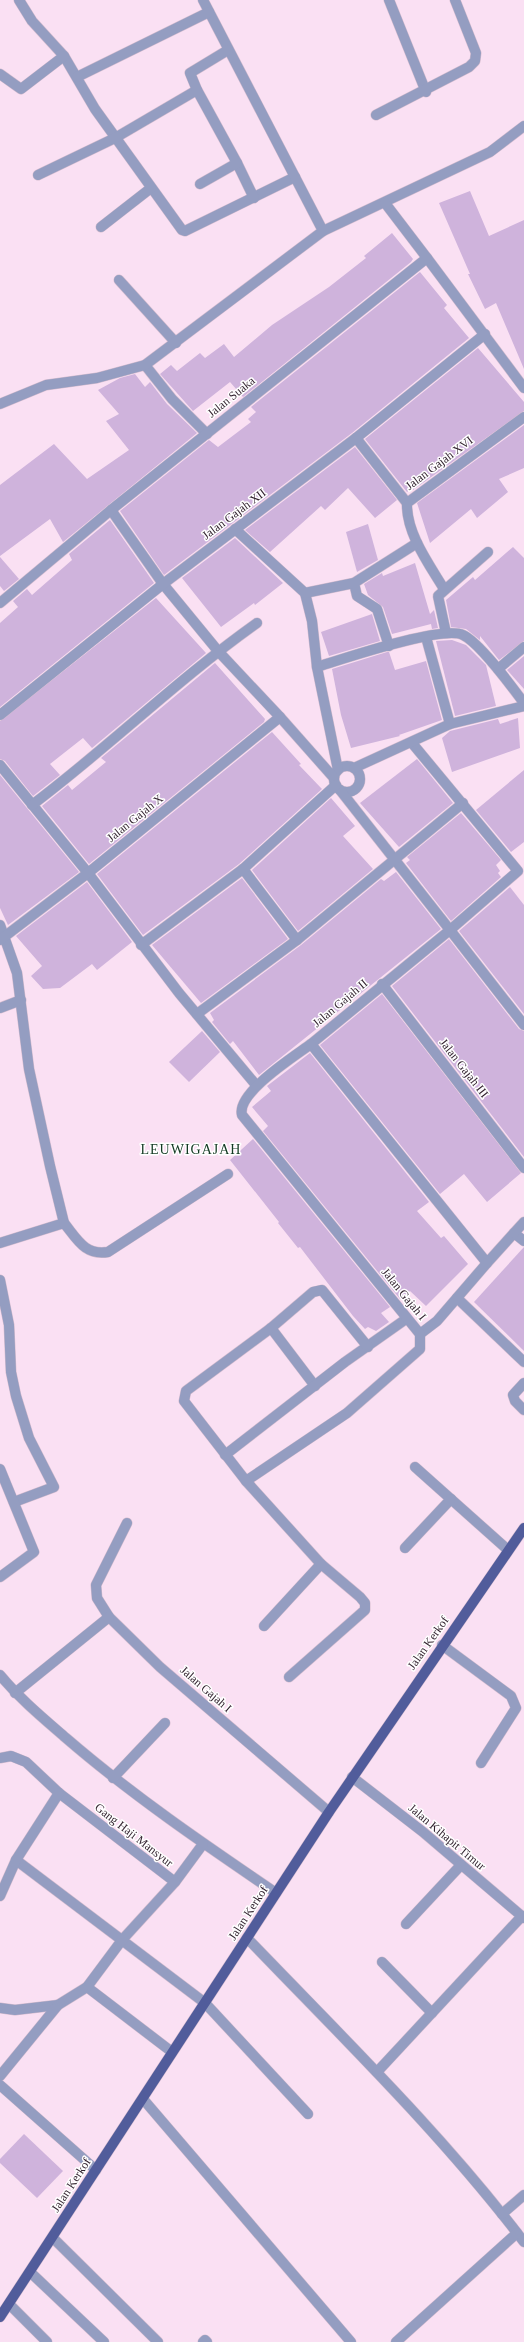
<svg xmlns="http://www.w3.org/2000/svg" width="524" height="2342" viewBox="0 0 524 2342" font-family="Georgia,serif">
<style>
.building{fill:#cfb3dc}
.lines{fill:none;stroke-linecap:round;stroke-linejoin:round}
.service-casing{stroke:#d5bdcf;stroke-width:11}
.minor-casing{stroke:#d5bdcf;stroke-width:11}
.primary-casing{stroke:#d5bdcf;stroke-width:11}
.service{stroke:#949dc1;stroke-width:10}
.minor{stroke:#949dc1;stroke-width:10}
.primary{stroke:#515c9b;stroke-width:10}
.labels{text-anchor:middle;stroke-width:3;stroke-linejoin:round;paint-order:stroke}
.street-label{font-size:12px;fill:#2f1f2c;stroke:#fff}
.quarter-label{font-size:14px;letter-spacing:1px;fill:#123922;stroke:#fff}
</style>
<rect width="100%" height="100%" fill="#fae0f3"/>
<!-- building -->
<g class="building">
<path d="M470 191 489 236 524 220V369L496 303 485 309 468 274H470L439 203Z"/>
<path d="M392 233 413 259 411 262 243 397 230 382 193 411 160 374 171 365 177 371 200 353 205 358 224 344 234 357 272 325 329 287 366 258 364 256Z"/>
<path d="M420 272 447 305 444 308 469 338 352 433 164 575 120 511 209 440 218 447 251 422 248 419 256 412 251 407Z"/>
<path d="M478 348 524 402V411L413 490V487L407 492 365 439Z"/>
<path d="M135 374 145 387 150 382 167 404 197 433 63 542 50 519 0 556V485L54 444 87 479 129 450 106 421 119 414 98 390 120 378Z"/>
<path d="M524 425V468L499 479 508 492 477 518 471 509 430 543 417 503Z"/>
<path d="M355 447 397 500 375 518 348 488 325 510 321 506 270 552 245 530Z"/>
<path d="M110 520 154 583 0 707V623L18 607 13 601 27 589 32 595 72 560 69 554Z"/>
<path d="M368 524 378 560 357 572 346 532Z"/>
<path d="M235 538 283 583 255 605 254 603 221 627 182 578Z"/>
<path d="M513 547 524 558V641L499 660 480 636V640L466 629 451 627 446 600 473 577 475 580Z"/>
<path d="M0 557 19 579 4 591 0 586Z"/>
<path d="M415 563 430 614 434 610 438 628 432 629 431 624 392 634 383 607 368 595 364 584 382 573 383 576Z"/>
<path d="M156 598 206 653 92 748 83 738 50 764 60 775 33 796 5 761 0 759V721Z"/>
<path d="M372 614 380 641 329 656 321 632Z"/>
<path d="M452 640 466 645 486 665 496 706 455 716 436 641Z"/>
<path d="M387 652H389L395 670 426 661 442 720 399 735 400 736 351 748 341 715 332 669Z"/>
<path d="M524 656V689L507 670Z"/>
<path d="M215 663 265 719 264 722 89 864 42 806 68 785 72 790 106 762 101 758Z"/>
<path d="M518 718 520 748 452 772 442 738 450 731 498 719 500 724Z"/>
<path d="M272 732 301 764 299 765 322 789 239 864 143 935 97 874Z"/>
<path d="M417 759 453 803 399 847 360 803Z"/>
<path d="M524 770V842L511 852 476 810Z"/>
<path d="M0 775 79 872 8 925 0 908Z"/>
<path d="M331 798 355 826 343 836 373 869 298 931 252 870Z"/>
<path d="M461 813 501 860 496 865 500 871 498 873 501 877 451 921 406 863 410 860 407 857Z"/>
<path d="M396 872 441 929 259 1075 233 1041 230 1044 212 1022 214 1020 210 1013 301 945 381 879 384 881Z"/>
<path d="M242 878 288 939 201 1003 152 945Z"/>
<path d="M87 882 132 942 97 970 92 964 60 988 43 989 31 976 42 966 16 936Z"/>
<path d="M510 887 524 905V1014L459 931Z"/>
<path d="M449 939 519 1029 524 1031V1157L392 986Z"/>
<path d="M382 994 521 1173 487 1202 464 1174 440 1194 320 1045Z"/>
<path d="M202 1031 220 1052 189 1082 169 1062Z"/>
<path d="M310 1053 429 1202 417 1211 441 1238 444 1236 468 1264 426 1306 410 1291 400 1299 263 1131 268 1126 252 1107 271 1091 267 1086Z"/>
<path d="M253 1139 390 1307 381 1313 389 1322 376 1331 368 1327 365 1329 353 1316 300 1247 298 1248 278 1223 279 1222 230 1160Z"/>
<path d="M524 1247V1351L474 1302Z"/>
<path d="M24 2134 63 2171 37 2198 0 2163V2159Z"/>
</g>
<g class="lines">
<defs>
<path id="service" d="M205 2003 308 2114"/>
<g id="minor">
<path d="M19 0 32 21 64 56 95 109 182 230 185 231 295 177"/>
<path d="M203 0 323 231"/>
<path d="M389 0 426 92"/>
<path d="M0 74 21 89 64 56"/>
<path d="M77 77 209 12"/>
<path d="M376 115 469 67 475 61 476 53 455 0"/>
<path d="M237 163 254 198"/>
<path d="M38 175 115 138 197 90"/>
<path d="M200 184 237 163 197 90 190 73 228 50"/>
<path d="M101 227 151 188"/>
<path d="M427 258 524 388"/>
<path d="M119 280 176 343"/>
<path d="M145 365 172 399 207 434"/>
<path d="M0 404 46 385 97 378 145 365 323 231 490 152 524 126"/>
<path d="M356 438 407 503"/>
<path d="M111 510 163 584 218 651 280 717"/>
<path d="M235 529 305 593 312 621 317 667"/>
<path d="M354 583 357 596 377 609 389 646"/>
<path d="M444 589C429 564 406 533 407 503L524 417"/>
<path d="M305 593 354 583 417 543"/>
<path d="M0 603 111 510 427 258 385 203"/>
<path d="M446 633 438 596 488 552"/>
<path d="M426 637 450 724"/>
<path d="M498 669 524 647"/>
<path d="M0 715 163 584 356 438 485 334"/>
<path d="M412 743 518 871 450 930 524 1025"/>
<path d="M0 765 88 873 179 993 256 1085"/>
<circle cx="347" cy="779" r="13"/>
<path d="M354 768 450 724 524 706"/>
<path d="M338 770 317 667C343 659 442 625 463 635 480 643 512 687 524 703"/>
<path d="M340 790 450 930 311 1044 487 1263 514 1233 524 1241"/>
<path d="M32 805C109 747 178 679 257 623"/>
<path d="M243 869 297 940"/>
<path d="M0 925 17 973 29 1069 50 1166 64 1223 0 1243"/>
<path d="M0 940 88 873 280 717 334 778"/>
<path d="M141 945 243 869 336 785"/>
<path d="M382 984 524 1168"/>
<path d="M0 1008 21 1000"/>
<path d="M197 1014 297 940 463 803"/>
<path d="M64 1223C77 1239 85 1256 108 1252L228 1174"/>
<path d="M514 1233 524 1222"/>
<path d="M0 1280 9 1325 11 1372 16 1396 29 1438 54 1487 14 1502"/>
<path d="M457 1298 524 1362"/>
<path d="M271 1328 315 1386"/>
<path d="M420 1334 437 1321 487 1263"/>
<path d="M524 1383 513 1395 515 1401 524 1410"/>
<path d="M225 1455 345 1362 406 1319"/>
<path d="M415 1467 508 1550"/>
<path d="M0 1469 34 1552 0 1577"/>
<path d="M246 1481 347 1413 420 1349V1334L242 1115C236 1093 295 1056 311 1044"/>
<path d="M127 1523 96 1585 97 1598 109 1617 160 1667 329 1812"/>
<path d="M405 1548 451 1499"/>
<path d="M264 1626 321 1564"/>
<path d="M442 1645 511 1696 516 1708 481 1763"/>
<path d="M0 1675C20 1699 43 1718 66 1738 132 1795 204 1844 276 1893"/>
<path d="M289 1677 365 1610V1603L360 1597 321 1564 246 1481 184 1401 186 1391 271 1328 313 1292 322 1290 368 1347"/>
<path d="M15 1693 109 1617"/>
<path d="M0 1758 11 1756 26 1762 59 1793 175 1882 203 1844"/>
<path d="M352 1777 423 1832 524 1918"/>
<path d="M113 1778 165 1723"/>
<path d="M16 1860 205 2003"/>
<path d="M0 1896 16 1860 59 1793"/>
<path d="M406 1924 461 1865"/>
<path d="M247 1938C342 2037 441 2133 524 2242"/>
<path d="M382 1962 432 2013"/>
<path d="M87 1987 172 2052"/>
<path d="M0 2008 15 2010 58 2005"/>
<path d="M377 2072 522 1916"/>
<path d="M0 2076 58 2005 87 1987 122 1940 175 1882"/>
<path d="M0 2085 96 2170"/>
<path d="M143 2099 351 2342"/>
<path d="M502 2214 524 2195"/>
<path d="M53 2238 158 2342"/>
<path d="M30 2272 104 2342"/>
<path d="M9 2304 47 2342"/>
<path d="M203 2342 205 2340 207 2342"/>
<path d="M396 2342 517 2233"/>
</g>
<path id="primary" d="M0 2317 329 1812 524 1528"/>
</defs>
<!-- service casing -->
<use href="#service" class="service-casing"/>
<!-- minor casing -->
<use href="#minor" class="minor-casing"/>
<!-- primary casing -->
<use href="#primary" class="primary-casing"/>
<!-- service -->
<use href="#service" class="service"/>
<!-- minor -->
<use href="#minor" class="minor"/>
<!-- primary -->
<use href="#primary" class="primary"/>
</g>
<g class="labels">
<!-- street labels -->
<g class="street-label">
<text transform="translate(231 397) rotate(-39)" y="4">Jalan Suaka</text>
<text transform="translate(439 463) rotate(-37)" y="4">Jalan Gajah XVI</text>
<text transform="translate(234 514) rotate(-37)" y="4">Jalan Gajah XII</text>
<text transform="translate(135 818) rotate(-39)" y="4">Jalan Gajah X</text>
<text transform="translate(340 1003) rotate(-40)" y="4">Jalan Gajah II</text>
<text transform="translate(464 1068) rotate(52)" y="4">Jalan Gajah III</text>
<text transform="translate(404 1294) rotate(51)" y="4">Jalan Gajah I</text>
<text transform="translate(428 1643) rotate(-55)" y="4">Jalan Kerkof</text>
<text transform="translate(206 1689) rotate(41)" y="4">Jalan Gajah I</text>
<text transform="translate(134 1835) rotate(38)" y="4">Gang Haji Mansyur</text>
<text transform="translate(447 1837) rotate(40)" y="4">Jalan Kihapit Timur</text>
<text transform="translate(248 1913) rotate(-57)" y="4">Jalan Kerkof</text>
<text transform="translate(71 2185) rotate(-57)" y="4">Jalan Kerkof</text>
</g>
<!-- quarter labels -->
<g class="quarter-label">
<text x="191" y="1154">LEUWIGAJAH</text>
</g>
</g>
</svg>
